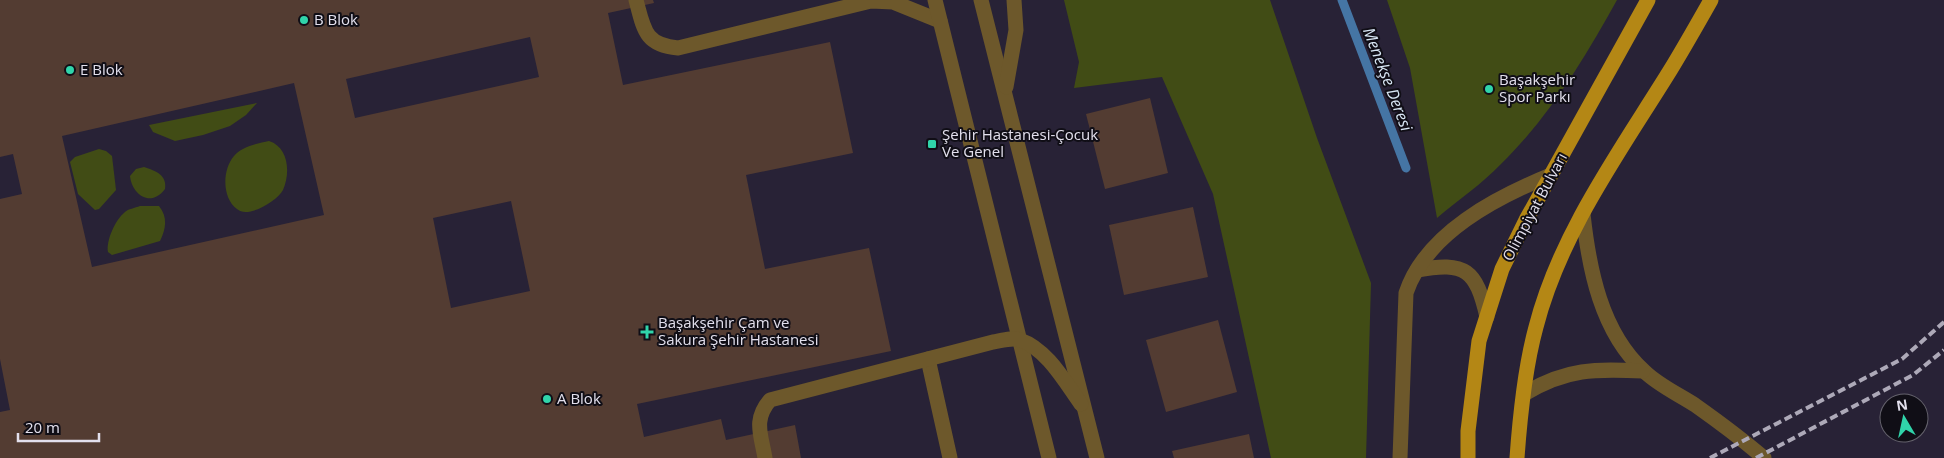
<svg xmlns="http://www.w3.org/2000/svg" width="1944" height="458" viewBox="0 0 1944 458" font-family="'Open Sans',sans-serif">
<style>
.green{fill:#414c15}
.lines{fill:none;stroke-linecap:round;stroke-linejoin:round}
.stream{stroke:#4575a4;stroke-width:9}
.building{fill:#533c32;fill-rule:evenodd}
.minor{stroke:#6d582b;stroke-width:15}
.major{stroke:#b48715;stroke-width:15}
.rail{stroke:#ada9b8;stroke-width:4;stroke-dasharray:8 4;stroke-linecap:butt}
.poi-dot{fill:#30d4aa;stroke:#100e16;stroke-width:2}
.labels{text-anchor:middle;stroke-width:4;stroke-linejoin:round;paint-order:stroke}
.poi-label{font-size:15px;fill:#e3e0ed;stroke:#100e16;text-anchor:start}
.street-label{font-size:15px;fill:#e3e0ed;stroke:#100e16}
.water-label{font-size:16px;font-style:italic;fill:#d8e6f4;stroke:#100e16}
</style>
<rect width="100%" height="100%" fill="#282236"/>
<!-- green -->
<g class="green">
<path d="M1064 0H1270L1317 138 1371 283 1366 458H1271L1213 194 1162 77 1074 88 1079 62Z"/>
<path d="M1387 0H1617C1584 59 1550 116 1501 164 1482 184 1458 200 1437 218L1410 68Z"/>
<path d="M257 103 246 115 230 126 203 135 175 141 153 132 149 125Z"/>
<path d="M269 141C288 147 291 172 283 190 277 201 248 219 237 209 222 198 222 170 234 156 241 147 258 143 269 141Z"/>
<path d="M99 149 106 151 112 156 116 190 99 209 95 210 78 194 70 162 75 157Z"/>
<path d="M144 167C156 171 167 175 165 189 151 208 132 195 130 176L136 169Z"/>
<path d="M140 206H159C168 217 166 229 160 241L112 255 108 252C106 241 115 220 125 212 128 209 135 208 140 206Z"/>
</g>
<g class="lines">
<!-- stream -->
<path class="stream" d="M1342 0 1406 168"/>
</g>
<!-- building -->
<g class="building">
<path d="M0 0H653L654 3 608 13 623 85 830 42 853 153 746 175 765 269 869 248 891 351 637 404 644 437 721 419 726 440 795 425 801 458H0V412L10 410 0 359V199L22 194 13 154 0 157ZM530 37 539 77 355 118 346 79ZM294 83 324 215 92 267 62 136ZM511 201 530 291 451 308 433 218Z"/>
<path d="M1150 98 1168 173 1105 189 1086 114Z"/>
<path d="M1193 207 1208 277 1124 295 1109 225Z"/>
<path d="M1218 320 1237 392 1166 412 1146 340Z"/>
<path d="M1249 434 1254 458H1174L1172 451Z"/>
</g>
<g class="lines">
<!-- minor -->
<g class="minor">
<path d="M636 0C644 30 645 45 678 48L871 1 893 2 940 21"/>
<path d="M935 0 1049 458"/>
<path d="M981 0 1097 458"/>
<path d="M1006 87 1016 30 1014 0"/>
<path d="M1583 214C1589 269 1601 332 1644 371 1658 385 1678 394 1695 405 1719 422 1742 439 1764 458"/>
<path d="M1417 270C1466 261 1476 270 1487 317"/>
<path d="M928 359 950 458"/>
<path d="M1524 394C1567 368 1595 369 1643 371"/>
<path d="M765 458C761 434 753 420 770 400L993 342C1000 341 1013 337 1020 340 1047 349 1065 382 1081 404"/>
<path d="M1400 458 1406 293C1426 233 1497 197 1551 175"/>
</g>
<!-- major -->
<g class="major">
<path d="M1468 458V431L1479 341 1502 269 1526 220 1648 0"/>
<path d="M1517 458C1520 416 1525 367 1536 327 1560 233 1621 150 1671 69 1685 46 1698 23 1711 0"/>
</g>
<!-- rail -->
<g class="rail">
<path d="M1710 458 1902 359 1944 322"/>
<path d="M1756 458 1913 375 1944 350"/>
</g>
</g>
<!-- markers -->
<g class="poi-dot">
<circle cx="304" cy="20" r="5"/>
<circle cx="70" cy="70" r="5"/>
<circle cx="1489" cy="89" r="5"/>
<rect x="927" y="139" width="10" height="10" rx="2.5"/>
<path d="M644.5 324.5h5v5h5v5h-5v5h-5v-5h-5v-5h5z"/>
<circle cx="547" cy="399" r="5"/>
</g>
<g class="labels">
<!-- poi labels -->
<g class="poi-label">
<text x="314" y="25">B Blok</text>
<text x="80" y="75">E Blok</text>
<text x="1499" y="85">Başakşehir<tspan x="1499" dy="17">Spor Parkı</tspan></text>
<text x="942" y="140">Şehir Hastanesi-Çocuk<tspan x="942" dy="17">Ve Genel</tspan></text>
<text x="658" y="328">Başakşehir Çam ve<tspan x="658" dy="17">Sakura Şehir Hastanesi</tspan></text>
<text x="557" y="404">A Blok</text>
</g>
<!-- street labels -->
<g class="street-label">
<text transform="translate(1535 207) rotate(-62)" y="5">Olimpiyat Bulvarı</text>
</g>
<!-- water labels -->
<g class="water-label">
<text transform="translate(1388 79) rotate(69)" y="6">Menekşe Deresi</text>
</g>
</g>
<!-- north arrow -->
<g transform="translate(1904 418) rotate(351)"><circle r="24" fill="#100e16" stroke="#64626c"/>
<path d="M0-4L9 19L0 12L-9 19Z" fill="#30d4aa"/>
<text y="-8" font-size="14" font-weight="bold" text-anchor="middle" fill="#e3e0ed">N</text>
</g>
<!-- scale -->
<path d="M18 433v8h81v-8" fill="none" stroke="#e3e0ed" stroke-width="2.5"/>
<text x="25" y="433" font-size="15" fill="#e3e0ed" stroke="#100e16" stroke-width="4" paint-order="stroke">20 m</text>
</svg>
